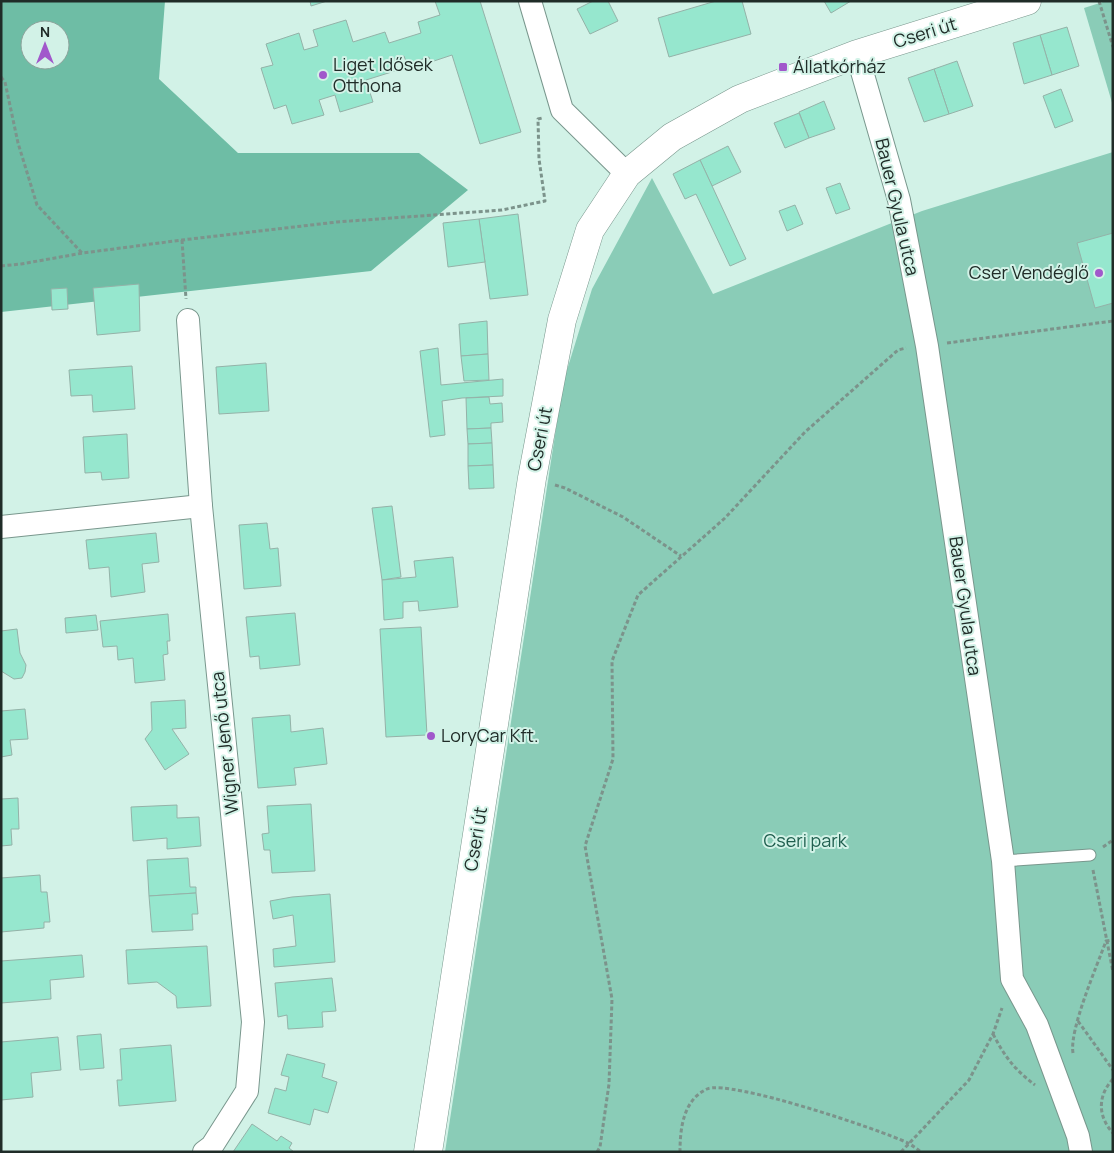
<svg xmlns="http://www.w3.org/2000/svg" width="1114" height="1153" viewBox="0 0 1114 1153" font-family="Manrope,sans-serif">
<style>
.green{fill:#8accb7}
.forest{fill:#6ebda5;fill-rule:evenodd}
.building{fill:#96e7ce;stroke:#94b2a8}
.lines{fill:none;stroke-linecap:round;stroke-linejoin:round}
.lane-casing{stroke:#79978d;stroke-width:13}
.street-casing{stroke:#79978d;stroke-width:24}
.secondary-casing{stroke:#79978d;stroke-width:29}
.path{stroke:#7c938b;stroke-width:3;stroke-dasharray:4 2.5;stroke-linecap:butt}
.lane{stroke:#fff;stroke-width:11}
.street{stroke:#fff;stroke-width:22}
.secondary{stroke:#fff;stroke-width:28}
.poi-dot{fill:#a158cb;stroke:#d2f2e7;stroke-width:2}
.labels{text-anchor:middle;stroke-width:4;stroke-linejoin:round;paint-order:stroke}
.street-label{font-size:18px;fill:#202c28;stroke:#d2f2e7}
.poi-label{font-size:18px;fill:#202c28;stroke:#d2f2e7;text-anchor:start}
.park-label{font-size:18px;fill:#205f4f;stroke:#d2f2e7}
</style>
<rect width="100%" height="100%" fill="#d2f2e7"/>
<!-- green -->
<g class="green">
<path d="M1106 1H1113V106L1084 8Z"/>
<path d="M1113 152V1152H445L563 383 592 289 652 178 713 294 922 211Z"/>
</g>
<!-- forest -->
<path class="forest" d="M1 1H165L159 79 238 153H419L468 190 371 271 1 312ZM30 30H60V60H30Z"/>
<!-- building -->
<g class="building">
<path d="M310 1H327L311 6Z"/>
<path d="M435 1H480L521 132 480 144 452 55 431 62 429 57 407 64 404 56 394 59 398 70 366 80 373 102 340 112 335 95 319 100 324 115 292 124 286 105 274 109 261 68 273 65 266 44 299 33 304 50 318 46 313 30 346 20 353 42 385 32 389 43 421 33 418 22 440 15Z"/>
<path d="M593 1H608L618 21 590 34 577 9Z"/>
<path d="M716 1H742L751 34 669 57 658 18Z"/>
<path d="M824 1H851L831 13Z"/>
<path d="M1067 27 1079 66 1052 75 1040 35Z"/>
<path d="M1040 35 1052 75 1024 84 1013 43Z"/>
<path d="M957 61 973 106 949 114 934 69Z"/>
<path d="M934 69 949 114 924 122 908 78Z"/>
<path d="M1061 89 1073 121 1055 128 1043 96Z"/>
<path d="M824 101 835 129 809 138 799 112Z"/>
<path d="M799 113 809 138 785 148 774 123Z"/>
<path d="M728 146 741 172 712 186 700 160Z"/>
<path d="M700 160 746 259 730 266 696 194 685 199 673 174Z"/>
<path d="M840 183 850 209 836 214 826 188Z"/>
<path d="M795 205 803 224 787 231 779 211Z"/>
<path d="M518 214 528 295 490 299 479 219Z"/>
<path d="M479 219 485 262 448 267 443 223Z"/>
<path d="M1113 233V303L1095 308 1077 243Z"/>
<path d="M139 284 140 331 97 335 93 288Z"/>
<path d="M67 288 68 309 52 310 51 289Z"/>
<path d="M487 321 488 354 461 356 459 324Z"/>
<path d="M438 348 441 385 503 379V396L462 398 442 401 445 435 430 437 420 351Z"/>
<path d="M488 354 489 380 464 381 461 356Z"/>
<path d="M266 363 269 411 219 414 216 367Z"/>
<path d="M132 366 135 409 93 412 92 395 71 396 69 370Z"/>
<path d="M489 397 490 404 502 403 503 422 491 423V428L467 429 466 398Z"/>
<path d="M491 428 492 443 468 444 467 429Z"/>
<path d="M127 434 129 478 102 480 101 472 85 473 83 437Z"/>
<path d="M492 443 493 465 468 466V444Z"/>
<path d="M493 465 494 488 469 489 468 466Z"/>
<path d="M392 506 401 577 382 580 372 508Z"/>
<path d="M267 523 270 549 278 548 281 586 244 589 239 525Z"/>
<path d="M156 533 159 562 142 564 145 592 111 597 109 567 89 569 86 540Z"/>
<path d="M453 557 458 607 419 611 418 601 403 602V618L384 620 382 580 416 577 414 561Z"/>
<path d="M295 613 300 665 260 669 259 656 250 657 246 617Z"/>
<path d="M168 614 170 641H167L168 654 163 655 165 680 135 683 133 658 118 660 117 646 103 647 100 621Z"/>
<path d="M96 615 98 630 66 633 65 618Z"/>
<path d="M421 627 427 735 386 737 380 629Z"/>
<path d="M17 629 20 653 26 665 25 672 22 678 14 679 1 671V631Z"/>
<path d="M185 700 186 728 172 729 189 754 165 770 145 739 152 730 151 702Z"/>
<path d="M25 709 28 739 10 740 12 755 1 757V711Z"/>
<path d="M290 715 291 732 323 728 327 764 294 768 296 785 258 788 252 718Z"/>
<path d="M18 798 19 829H11L12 845 1 846V799Z"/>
<path d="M311 804 315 871 272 873 270 850H264L262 834 269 833 267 806Z"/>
<path d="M177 805V818L199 817 201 846 167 849V838L133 841 131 807Z"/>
<path d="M188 858 190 887H196V893L149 896 147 860Z"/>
<path d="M40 875 41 892H47L50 922H44V928L1 932V878Z"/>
<path d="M196 893 198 914H192L193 930 152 932 149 896Z"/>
<path d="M330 894 335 962 274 967 273 949 296 946 293 915 273 919 270 901 292 897Z"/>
<path d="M207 946 211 1006 177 1008 176 996 157 982 128 984 126 950Z"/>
<path d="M82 955 84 977 50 980 51 999 1 1003V961Z"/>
<path d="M332 978 336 1011 322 1012 323 1027 288 1029 287 1015 278 1017 275 983Z"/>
<path d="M101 1034 104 1068 80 1070 77 1036Z"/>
<path d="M58 1037 61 1070 31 1073 33 1097 1 1100V1042Z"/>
<path d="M171 1045 176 1101 119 1106 117 1080H122L120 1049Z"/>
<path d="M287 1054 325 1064 322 1077 337 1082 328 1113 314 1109 310 1125 268 1113 275 1088 286 1091 289 1077 281 1075Z"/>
<path d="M252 1124 277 1141 281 1136 292 1143 289 1148 294 1152H233Z"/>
</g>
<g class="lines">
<defs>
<path id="lane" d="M1003 861 1090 855"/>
<g id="street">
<path d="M530 1 562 110 627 174"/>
<path d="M857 54 899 200 927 346 1003 861 1012 979 1037 1025 1078 1136 1081 1152"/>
<path d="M188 320 201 506 253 1022 247 1091 212 1146 204 1152"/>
<path d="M1 527 201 506"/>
</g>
<path id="secondary" d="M428 1152 532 478 562 320 590 230 627 174 672 137 740 99 857 54 1027 1"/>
</defs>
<!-- lane casing -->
<use href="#lane" class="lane-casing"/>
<!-- street casing -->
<use href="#street" class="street-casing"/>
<!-- secondary casing -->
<use href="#secondary" class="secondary-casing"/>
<!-- path -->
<g class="path">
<path d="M1099 1 1113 47"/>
<path d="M1 77 5 82 18 143 37 205 82 253"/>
<path d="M182 240 186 299"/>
<path d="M1 266 21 264 83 253 182 240 337 222 502 210 545 201 539 159 538 119 542 118"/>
<path d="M947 343 1113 321"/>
<path d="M555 485 565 488 623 517 681 556"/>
<path d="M1103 847 1113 840"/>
<path d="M1093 870 1113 972"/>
<path d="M1078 1021 1113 1070"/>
<path d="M993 1034C1005 1057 1014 1069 1035 1085"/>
<path d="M1073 1053C1069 1030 1097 966 1106 941L1113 940"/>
<path d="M1113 1079C1097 1096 1098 1117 1113 1133"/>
<path d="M597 1152 600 1147 609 1084 612 999 585 846 613 759 612 661 638 595 725 518 805 432 898 350 906 348"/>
<path d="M680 1152C680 1129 683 1100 707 1089 730 1079 881 1130 908 1143 913 1146 917 1149 921 1152"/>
<path d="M901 1152 969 1080 993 1034 1002 1008"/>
</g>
<!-- lane -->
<use href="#lane" class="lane"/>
<!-- street -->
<use href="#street" class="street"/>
<!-- secondary -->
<use href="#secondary" class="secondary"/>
</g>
<!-- markers -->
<g class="poi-dot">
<rect x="778" y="62" width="10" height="10" rx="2.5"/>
<circle cx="323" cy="75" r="5"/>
<circle cx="1099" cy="273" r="5"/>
<circle cx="431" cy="736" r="5"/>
</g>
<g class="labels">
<!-- street labels -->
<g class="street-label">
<text transform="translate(925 33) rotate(-17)" y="6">Cseri út</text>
<text transform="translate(897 207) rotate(77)" y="6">Bauer Gyula utca</text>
<text transform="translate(540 439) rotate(-79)" y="6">Cseri út</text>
<text transform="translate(965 606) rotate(82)" y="6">Bauer Gyula utca</text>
<text transform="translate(225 743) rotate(-96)" y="6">Wigner Jenő utca</text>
<text transform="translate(476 839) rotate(-81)" y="6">Cseri út</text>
</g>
<!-- poi labels -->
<g class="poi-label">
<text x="333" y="71">Liget Idősek<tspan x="333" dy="21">Otthona</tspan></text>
<text x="793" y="73">Állatkórház</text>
<text x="1089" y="279" text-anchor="end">Cser Vendéglő</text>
<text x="441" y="742">LoryCar Kft.</text>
</g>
<!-- park labels -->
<g class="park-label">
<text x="805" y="847">Cseri park</text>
</g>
</g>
<!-- border -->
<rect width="1114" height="1153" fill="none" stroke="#202c28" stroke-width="5"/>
<!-- north arrow -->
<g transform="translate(45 45)"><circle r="24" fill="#d2f2e7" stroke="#8ba39b"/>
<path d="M0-4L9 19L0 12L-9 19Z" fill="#a158cb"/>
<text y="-8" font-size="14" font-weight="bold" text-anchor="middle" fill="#202c28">N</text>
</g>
</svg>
